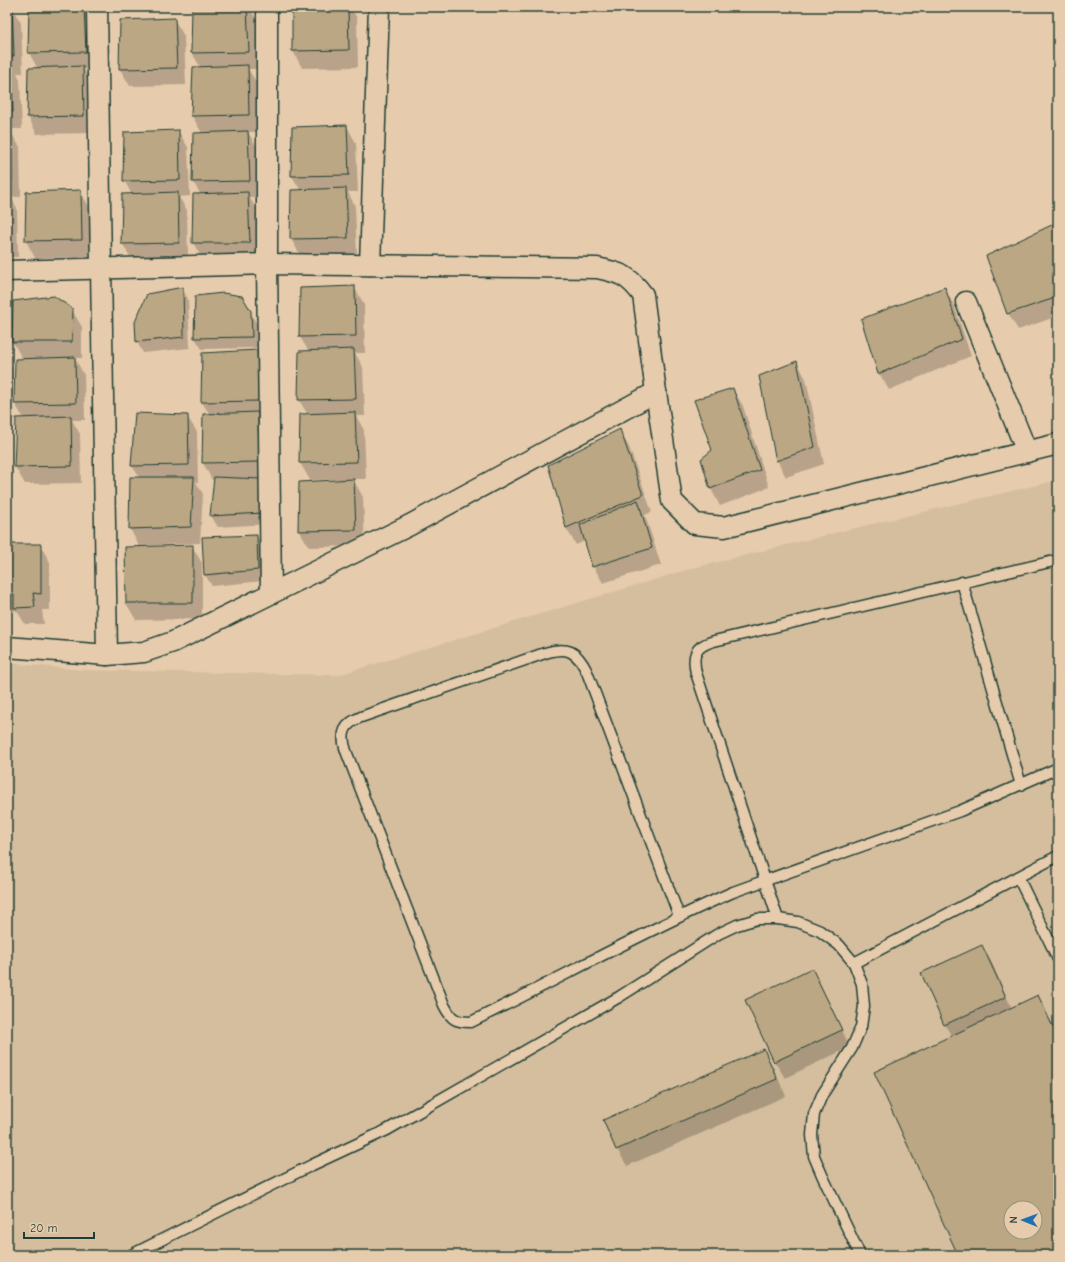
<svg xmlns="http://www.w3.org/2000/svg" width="1065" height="1262" viewBox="0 0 1065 1262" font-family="'Comic Neue',sans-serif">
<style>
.built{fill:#d5be9e;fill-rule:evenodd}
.shadow{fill:#0003;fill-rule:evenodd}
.building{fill:#bba783;stroke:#1f3d34;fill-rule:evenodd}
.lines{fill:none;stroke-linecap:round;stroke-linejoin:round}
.lane-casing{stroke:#1f3d34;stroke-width:13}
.street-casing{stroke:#1f3d34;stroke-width:23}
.lane{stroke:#e6ccad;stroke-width:10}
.street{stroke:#e6ccad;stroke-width:20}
</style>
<rect width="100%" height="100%" fill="#e6ccad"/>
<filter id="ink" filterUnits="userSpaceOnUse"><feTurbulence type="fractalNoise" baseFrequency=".025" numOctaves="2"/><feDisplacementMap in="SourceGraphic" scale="8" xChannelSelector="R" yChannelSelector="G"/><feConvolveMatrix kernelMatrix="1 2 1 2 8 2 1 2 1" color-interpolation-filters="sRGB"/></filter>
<g filter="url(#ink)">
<!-- built -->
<path class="built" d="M1058 480V1255H7V663L85 670 338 675 693 568 851 529ZM1011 1208H1035V1232H1011Z"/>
<!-- shadow -->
<g class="shadow">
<path d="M7 7H12L21 23 23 73H17L20 80 22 129H9L20 147 21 197H11L17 208 18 257H7Z"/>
<path d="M30 7H86L93 19 95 69H84L92 84 94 133 37 134 28 117 38 69 29 53Z"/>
<path d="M193 7H249L256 19 258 69H248L257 83 258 132H248L258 149 259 198H250L257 210 259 259 203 260 193 243 194 195H201L193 182 202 133 192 116 194 68H201L192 53Z"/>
<path d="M293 7H350L357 18 358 67 302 68 293 51Z"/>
<path d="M174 19 184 36 186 85 130 86 120 69 121 21Z"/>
<path d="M347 126 356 143 358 192H348L355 206 357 255 301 256 291 239 301 191 292 176 293 128Z"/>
<path d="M178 131 188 147 190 196 179 197 187 210 188 259 132 260 122 243 132 195 124 180Z"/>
<path d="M80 191 90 208 91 257 35 258 26 241Z"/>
<path d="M1058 223V316L1018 330 1008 313Z"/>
<path d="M354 287 364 304 365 353H355L363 367 365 416H356L364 430 366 479H353L363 497 365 546 309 547 299 530 338 481V479L310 480 300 463 308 415 299 400 300 352H309L300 337Z"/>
<path d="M182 288 188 299 190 348 143 353 137 342Z"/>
<path d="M944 288 954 305 971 356 889 390 879 373Z"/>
<path d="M196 297 250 312 257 324 258 348 202 349 195 338Z"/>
<path d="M7 301 12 310V322L72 310 82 327V358H75L84 375 85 420H72L80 434 81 483 25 484 15 467 17 419H24L15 404 23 360 11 339V354H7Z"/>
<path d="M257 351 267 368 268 524 218 527 211 516 214 480H212L203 463V415H210L202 402Z"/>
<path d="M7 360 12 368 13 396H7Z"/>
<path d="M797 362 806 379 824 464 786 477 777 460Z"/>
<path d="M733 389 743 406 769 487 720 506 711 489 702 460 713 451Z"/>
<path d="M187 416 197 432 198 482H196L203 494 200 543 139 546 130 529 131 478H140L132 466Z"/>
<path d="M620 431 629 447 652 512 645 515 661 565 603 583 593 566 585 541 576 545 566 528 549 465Z"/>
<path d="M7 504 10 545H40L50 562V610H42L44 624H25L17 611 7 610Z"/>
<path d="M257 536 263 547V581L212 586 205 575Z"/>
<path d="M192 546 202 563V619L136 620 126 603Z"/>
<path d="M982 946 992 963 1012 1009 1038 997 1058 1035V1255H959L952 1037 945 1025 922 973ZM1011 1208H1035V1232H1011Z"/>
<path d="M812 969 821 986 850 1047 785 1078 775 1062 747 1000Z"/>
<path d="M764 1050 773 1067 786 1096 627 1166 617 1149Z"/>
</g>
<!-- building -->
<g class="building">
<path d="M7 7H12L14 56H7Z"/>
<path d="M29 7H84L86 52 28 53Z"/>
<path d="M192 7H247L249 52 191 53Z"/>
<path d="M292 7H348L349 50 292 51Z"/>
<path d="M175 18 177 68 119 69 120 20Z"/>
<path d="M7 62H11L13 112H7Z"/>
<path d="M248 65 249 115 191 116 193 67Z"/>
<path d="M83 66 84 116 27 117 28 68Z"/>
<path d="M347 125 349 175 291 176 292 127Z"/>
<path d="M7 130H11L12 180H7Z"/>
<path d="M179 130 180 180 123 181 124 132Z"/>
<path d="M248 131 250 181 192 182 193 133Z"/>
<path d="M346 188 348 238 290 239 291 190Z"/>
<path d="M7 190H8L9 241H7Z"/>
<path d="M81 190 82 240 25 241 26 192Z"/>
<path d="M178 192 179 243 121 244 122 194Z"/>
<path d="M248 192 250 243H192L193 194Z"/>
<path d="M1058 222V297L1007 314 986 256Z"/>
<path d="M355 286 356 336 299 337 300 288Z"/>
<path d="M183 287 184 337 136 342 135 322 147 294Z"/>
<path d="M945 287 962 339 878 374 861 319Z"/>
<path d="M223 293 242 296 251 311 252 337 194 338 195 296Z"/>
<path d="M54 296 73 309 72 342H12L13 301Z"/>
<path d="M354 349 356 399 298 400 299 351Z"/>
<path d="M257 350 259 401 201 402 202 353Z"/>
<path d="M75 357 76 403 14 404 15 359Z"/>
<path d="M797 361 815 447 776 461 759 376Z"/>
<path d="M733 388 760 470 710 489 701 459 712 450 694 400Z"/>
<path d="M258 412 259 462 202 463 203 414Z"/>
<path d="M355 412 357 462 299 463 300 414Z"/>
<path d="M135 413 188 415 189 465 131 466Z"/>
<path d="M71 416 72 466 14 467 16 418Z"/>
<path d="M620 429 643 495 566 528 548 465Z"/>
<path d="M130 477H194L191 527 129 529Z"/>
<path d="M214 477 261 479 262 513 210 516Z"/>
<path d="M354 479 356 530 298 531 299 482Z"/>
<path d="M638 500 652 548 592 567 580 525Z"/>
<path d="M257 535 258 570 204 575 202 537Z"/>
<path d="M7 544H41V594L33 593 35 607 14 608V594H7Z"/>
<path d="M193 545V603H126L125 547Z"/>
<path d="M982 945 1006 997 944 1025 921 973Z"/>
<path d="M812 968 842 1030 774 1062 745 1000Z"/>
<path d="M1038 995 1058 1038V1255H958L874 1072ZM1011 1208H1035V1232H1011Z"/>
<path d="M764 1049 777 1079 616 1150 603 1120Z"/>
</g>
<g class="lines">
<defs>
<g id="lane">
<path d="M962 582 1021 785"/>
<path d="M1018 877 1058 959"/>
<path d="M679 916 587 672C577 651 568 646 545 653L361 717C344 724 340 733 346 751L444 1005C451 1019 455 1022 471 1022 559 979 644 931 733 892L960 811 1058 768"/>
<path d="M778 919 696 673C692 655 695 646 714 641L1058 560"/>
<path d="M854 963 1058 856"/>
<path d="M131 1255 312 1165 387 1130 619 997 718 934 737 925 757 919H778L798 922 820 931 839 945 854 963 862 984 864 1006 861 1027 852 1048 822 1095 814 1114 812 1135 814 1156 822 1175 860 1255"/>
</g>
<g id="street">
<path d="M97 7 107 655"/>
<path d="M267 7V264L271 593"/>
<path d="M370 265 379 7"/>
<path d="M7 271 267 264 597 268C621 273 628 275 643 295L656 392 672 501 695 524 724 527 1058 444"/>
<path d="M966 302 1027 452"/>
<path d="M7 647 107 655 144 652 173 642 410 525 656 392"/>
</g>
</defs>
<!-- lane casing -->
<use href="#lane" class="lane-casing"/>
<!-- street casing -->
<use href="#street" class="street-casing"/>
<!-- lane -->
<use href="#lane" class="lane"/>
<!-- street -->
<use href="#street" class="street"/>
</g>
</g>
<!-- margin -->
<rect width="1065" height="1262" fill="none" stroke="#e6ccad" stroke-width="24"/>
<rect x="12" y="12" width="1041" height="1238" fill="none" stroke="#1f3d34" stroke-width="1.5" filter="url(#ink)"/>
<!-- north arrow -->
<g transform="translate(1023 1220) rotate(271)"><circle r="19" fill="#e6ccad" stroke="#96937d"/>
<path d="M0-3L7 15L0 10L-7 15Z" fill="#1f6fb2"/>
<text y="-6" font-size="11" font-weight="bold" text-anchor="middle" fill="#1f3d34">N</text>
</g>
<!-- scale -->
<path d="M24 1232v6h70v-6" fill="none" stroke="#1f3d34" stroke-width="2"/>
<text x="30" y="1232" font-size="12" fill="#1f3d34" stroke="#e6ccad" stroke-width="3" paint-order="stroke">20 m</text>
</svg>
